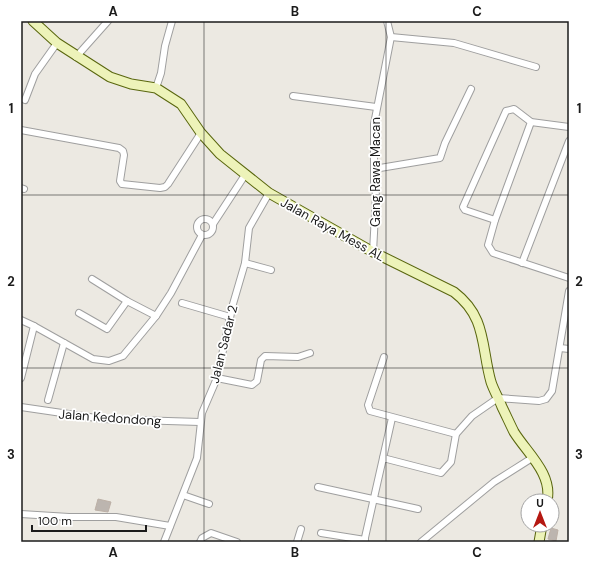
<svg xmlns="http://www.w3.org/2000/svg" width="590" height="563" viewBox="0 0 590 563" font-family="'DM Sans',sans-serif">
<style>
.building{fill:#bcb5af;stroke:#bcb0a6}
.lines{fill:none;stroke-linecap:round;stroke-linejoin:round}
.street-casing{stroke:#9f9f9f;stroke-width:8}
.secondary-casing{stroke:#59660e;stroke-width:11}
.street{stroke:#fff;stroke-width:6}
.secondary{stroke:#edf3b9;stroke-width:9}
.grid{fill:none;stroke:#1b1b1b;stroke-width:1;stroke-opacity:0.55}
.labels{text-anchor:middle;stroke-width:3.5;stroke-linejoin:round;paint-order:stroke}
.street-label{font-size:13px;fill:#1b1b1b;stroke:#fff}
.neatline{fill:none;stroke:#1b1b1b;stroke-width:1.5}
.grid-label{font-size:13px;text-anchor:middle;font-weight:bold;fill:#1b1b1b}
</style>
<rect width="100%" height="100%" fill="#ece9e2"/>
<!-- building -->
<g class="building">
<path d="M98 499 111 502 108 512 95 510Z"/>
<path d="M551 528 558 530 556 541 548 539Z"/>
</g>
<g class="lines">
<defs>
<g id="street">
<path d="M391 37 454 43 536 67"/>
<path d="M76 57 108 21"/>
<path d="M156 88 161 73 165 46 172 21"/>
<path d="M293 96 376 107"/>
<path d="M25 100 35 74 57 43"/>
<path d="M531 122 495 220 488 245 493 253 569 278"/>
<path d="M21 130 119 148 123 151 124 155 120 181 122 184 160 188 165 187 168 184 201 133"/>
<path d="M374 169 440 158 445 143 471 89"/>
<path d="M21 188 24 189"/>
<circle cx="205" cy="227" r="8"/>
<path d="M495 220 465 210 463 207 506 111 514 109 531 122 569 127"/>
<path d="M213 224 245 175"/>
<path d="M373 252 376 195 374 181V124L391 37 387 21"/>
<path d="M245 263 271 270"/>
<path d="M522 263 569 141"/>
<path d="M92 279 127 301 156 316"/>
<path d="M182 303 230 317"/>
<path d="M79 313 107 329 127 301"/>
<path d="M21 320 34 326"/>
<path d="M560 348 569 349"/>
<path d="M384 357 368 405 370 411 456 434"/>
<path d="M21 378 34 326 93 359 109 361 123 356 156 316 171 293 202 235"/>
<path d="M217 378 252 385 257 381 261 360 265 356 298 357 310 353"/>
<path d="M48 400 64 343"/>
<path d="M21 407 103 419 200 422"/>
<path d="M383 458 392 418"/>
<path d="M318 487 418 509"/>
<path d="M183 495 209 504"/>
<path d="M21 514 69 517H116L170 526"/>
<path d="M321 533 365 540"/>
<path d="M164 542 197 458 202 413 217 378 233 304 245 263 249 228 269 193"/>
<path d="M200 542 202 538 211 533 237 542"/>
<path d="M297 542 301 529"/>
<path d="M364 542 383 458 441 473 451 462 456 434 472 416 498 398 539 401 546 399 552 391 569 291"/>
<path d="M421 542 494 482 532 458"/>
</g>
<g id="secondary">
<path d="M33 21 57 43 110 77 131 84 156 88 181 104 201 133 220 154 269 193 373 252 454 292C487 317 481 347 491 382 494 391 499 399 502 407 506 415 510 424 514 432 527 453 553 474 547 501"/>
<path d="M539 542 542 525"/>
</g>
</defs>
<!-- street casing -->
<use href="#street" class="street-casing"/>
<!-- secondary casing -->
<use href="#secondary" class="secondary-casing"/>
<!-- street -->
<use href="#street" class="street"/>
<!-- secondary -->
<use href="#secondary" class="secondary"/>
</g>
<!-- grid -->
<path class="grid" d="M204 21V542M386 21V542M21 195H569M21 368H569"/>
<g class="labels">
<!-- street labels -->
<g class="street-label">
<text transform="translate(375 172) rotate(-90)" y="5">Gang Rawa Macan</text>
<text transform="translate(333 229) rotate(29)" y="5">Jalan Raya Mess AL</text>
<text transform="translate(223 344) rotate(-76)" y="5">Jalan Sadar 2</text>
<text transform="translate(110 417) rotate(4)" y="5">Jalan Kedondong</text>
</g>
</g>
<!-- border -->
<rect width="590" height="563" fill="none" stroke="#ffffff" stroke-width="44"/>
<!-- north arrow -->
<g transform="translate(540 513)"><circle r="19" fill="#ffffff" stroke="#a4a4a4"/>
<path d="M0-3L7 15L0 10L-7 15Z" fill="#b51812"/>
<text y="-6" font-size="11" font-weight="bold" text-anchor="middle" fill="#1b1b1b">U</text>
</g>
<!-- scale -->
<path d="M32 525v6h114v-6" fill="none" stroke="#1b1b1b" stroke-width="2"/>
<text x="38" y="525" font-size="12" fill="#1b1b1b" stroke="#ffffff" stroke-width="3" paint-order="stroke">100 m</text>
<rect x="22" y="22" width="546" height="519" class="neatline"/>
<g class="grid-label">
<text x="113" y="16">A</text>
<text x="295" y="16">B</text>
<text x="477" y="16">C</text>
<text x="11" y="113">1</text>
<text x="579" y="113">1</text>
<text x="11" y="286">2</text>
<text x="579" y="286">2</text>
<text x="11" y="459">3</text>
<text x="579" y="459">3</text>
<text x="113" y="557">A</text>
<text x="295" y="557">B</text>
<text x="477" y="557">C</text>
</g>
</svg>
